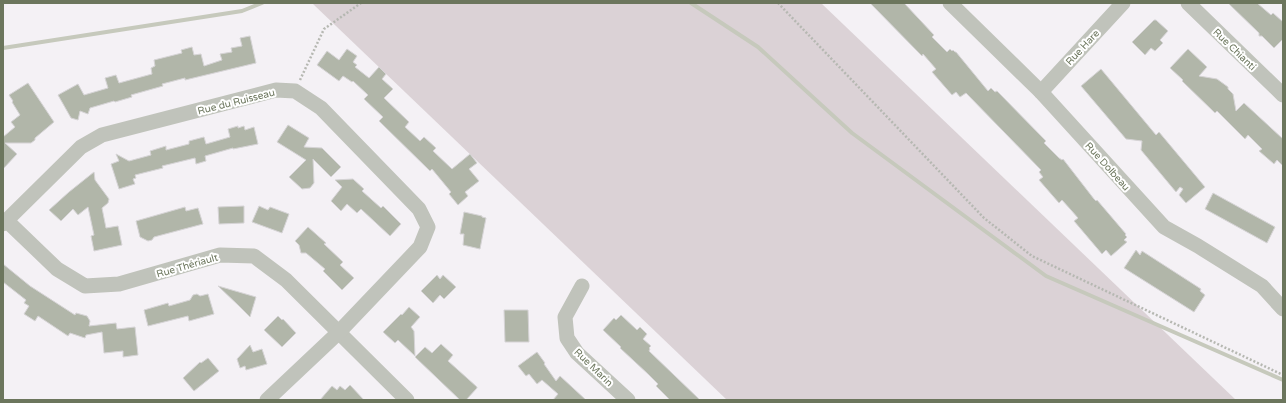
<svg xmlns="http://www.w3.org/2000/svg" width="1286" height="403" viewBox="0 0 1286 403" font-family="'Varela Round',sans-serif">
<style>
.green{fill:#dbd2d6}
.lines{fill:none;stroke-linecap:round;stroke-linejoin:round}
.stream{stroke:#c6c9bc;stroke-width:4}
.building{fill:#b1b6a9;stroke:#d6d4d6}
.path{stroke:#b6b8b2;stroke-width:2.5;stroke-dasharray:2 2;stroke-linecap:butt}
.street{stroke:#c0c3bb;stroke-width:15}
.labels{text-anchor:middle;stroke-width:4;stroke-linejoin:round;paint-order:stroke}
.street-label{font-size:10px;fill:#6c765d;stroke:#fff}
</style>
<rect width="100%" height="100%" fill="#f4f1f5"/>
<!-- green -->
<path class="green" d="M314 3H821L1236 400H727L313 4Z"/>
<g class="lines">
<!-- stream -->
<g class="stream">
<path d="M691 3 758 47 852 133 1046 276 1283 380"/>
<path d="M3 48 242 11 262 3"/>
</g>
</g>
<!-- building -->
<g class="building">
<path d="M870 3H904L934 35 932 37 947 52 950 49 952 51 953 50 955 52H956L988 91 991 88 995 92 997 91 1046 141 1044 143 1059 158 1062 160 1063 159 1094 199 1096 201 1097 200 1126 234 1125 235 1127 237 1124 240 1127 242 1111 256 1106 250 1102 254 1074 221 1078 218 1071 210 1062 200 1059 203 1039 180 1043 177 1039 172 1041 170 966 93 960 97 956 92 952 95 932 72 936 69 923 54 922 56Z"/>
<path d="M1228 3H1257L1271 15 1273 13 1283 22V39L1274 48 1262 36H1259V33Z"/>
<path d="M1154 20H1156L1168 31 1160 40 1163 43 1155 51 1151 48 1145 55 1132 42Z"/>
<path d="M250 36 256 63 185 80V78L162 84 163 86 131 95 132 97 115 102 114 101 90 108 88 114 80 111 78 120 71 118 58 95 78 84 84 95 108 88 105 78 116 75 119 83 152 74 151 68 155 66 154 60 182 53 181 50 192 47 194 55 201 54 204 66 222 60 220 54 232 52 231 48 242 46 240 38Z"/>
<path d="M347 49 357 56 353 62 357 65 355 67 369 78 379 67 386 74 382 79 393 89 384 98 409 122 405 127 420 141 424 137 436 148 433 151 452 169 470 154 477 163 469 169 479 181 465 192 468 196 458 205 449 194 451 192 432 169 430 171 379 121 383 117 364 99 368 95 353 81 352 82 343 76 339 81 317 65 327 51 339 60Z"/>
<path d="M1188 49 1207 67 1199 76 1217 79 1228 87V89L1233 94 1236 111 1244 103 1283 139V166L1277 160 1274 164 1259 151 1262 149 1248 135 1245 139 1239 133 1240 134 1217 111 1215 113 1182 81 1183 80 1170 68Z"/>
<path d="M1101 69 1156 135 1159 132 1205 187 1186 203 1179 195 1183 189 1180 187 1176 192 1141 150 1142 141 1126 139 1081 86Z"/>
<path d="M28 83 54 122 35 138V140L31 143H5L17 154 3 169V137L15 127 11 122 20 115 12 102 13 101 9 95Z"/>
<path d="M288 125 309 138 304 147 322 148 341 167 331 177 313 159 314 183 310 188 302 189 289 177 306 160 277 142Z"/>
<path d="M238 126V128L244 126 245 130 254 127 258 144 233 149V148L205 156 206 161 196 164 195 158 162 166 163 168 135 175 136 178 133 179 135 184 119 189 111 164 119 161 116 154 129 161 151 155 150 151 166 146V150L189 144V141L204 137 206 144 230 137 228 129Z"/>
<path d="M94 172 95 180 109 199 108 203 102 208 106 228 118 226 122 245 94 251 91 236 94 235 88 207 78 215 73 209 61 221 49 210 69 192Z"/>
<path d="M353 179 364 189 362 191 381 208 383 206 401 224 390 236 361 209 357 213 347 204 341 211 331 201 342 187 335 180Z"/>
<path d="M1213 193 1275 227 1267 243 1205 209Z"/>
<path d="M244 206V223L219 224 218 207Z"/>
<path d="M259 206 268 210 270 207 289 214 282 233 252 222Z"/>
<path d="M185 207 186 211 198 208 203 224 154 237 152 240 148 241 140 237 136 221Z"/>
<path d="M464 212 482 216V217L486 218 480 249 463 245 464 234H460Z"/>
<path d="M308 227 326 243 324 244 343 262 340 265 354 278 342 290 323 271 325 269 306 253H301L299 245 295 241Z"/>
<path d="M1136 250 1140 255 1142 251 1201 289 1200 291 1205 295 1194 312 1124 268Z"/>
<path d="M3 264 30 286 75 315 76 313 87 316 90 321 89 326 116 323 117 329 135 327 138 355 123 357V351L104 353 102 332 86 335 85 338 70 333 68 336 38 316 35 321 24 314 29 306 24 303 26 300 3 282Z"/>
<path d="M437 275 440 279 443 275 456 287 444 299 440 295 433 303 421 291Z"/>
<path d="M218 286 256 297 250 317 238 305Z"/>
<path d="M197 294 200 296 208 294 214 314 189 321 188 316 148 326 144 310 168 303 169 306 190 300 193 295Z"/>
<path d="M409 307 420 317 411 327 414 331 415 356 398 340 395 343 383 332 401 314 402 315Z"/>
<path d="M504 310H528L529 342H505Z"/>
<path d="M621 315 637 330 640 327 647 334 643 339 651 346 649 348 650 349 649 351 700 400H670L656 386 658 384 648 374 620 348 621 347 603 330 614 318 616 320Z"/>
<path d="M278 316 282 320 283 319 296 333 282 347 264 330Z"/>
<path d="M441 344 453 355 448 361 477 387V388L466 400H460L415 357 425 347 432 353Z"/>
<path d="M250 345 253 352 262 349 267 364 246 370 245 366 240 368 237 359Z"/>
<path d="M537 352 545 363 544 364 556 381 560 376 586 400H553L558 394 542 380 537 384 529 374 526 376 518 366Z"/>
<path d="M208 358 219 371 194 391 183 378 200 362 201 363Z"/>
<path d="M350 385 364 400H320L332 386 337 390 340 386 345 390Z"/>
</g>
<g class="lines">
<!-- path -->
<g class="path">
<path d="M778 3 984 218 1032 256 1283 375"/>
<path d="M300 80 324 29 361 3"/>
</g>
<!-- street -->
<g class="street">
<path d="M950 3 1041 92 1164 227 1198 246 1262 286 1283 309"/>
<path d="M1188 3 1283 95"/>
<path d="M1041 92 1123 3"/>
<path d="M7 221 57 269 85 286 119 284 220 255 254 256 286 280 407 400"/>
<path d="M3 224 81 147 102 135 276 90 295 91 321 108 419 209 428 227 420 247 338 333 267 400"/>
<path d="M582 286 565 317 567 338 577 353 628 400"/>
</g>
</g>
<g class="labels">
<!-- street labels -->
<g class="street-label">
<text transform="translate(1082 47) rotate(-47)" y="4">Rue Hare</text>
<text transform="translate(1235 49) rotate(44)" y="4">Rue Chianti</text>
<text transform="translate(236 101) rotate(-14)" y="4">Rue du Ruisseau</text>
<text transform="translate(1108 166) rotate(48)" y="4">Rue Dolbeau</text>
<text transform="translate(187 265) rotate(-16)" y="4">Rue Thériault</text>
<text transform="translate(594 367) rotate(44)" y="4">Rue Marin</text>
</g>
</g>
<!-- border -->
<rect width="1286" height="403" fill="none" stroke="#6c765d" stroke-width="8"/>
</svg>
